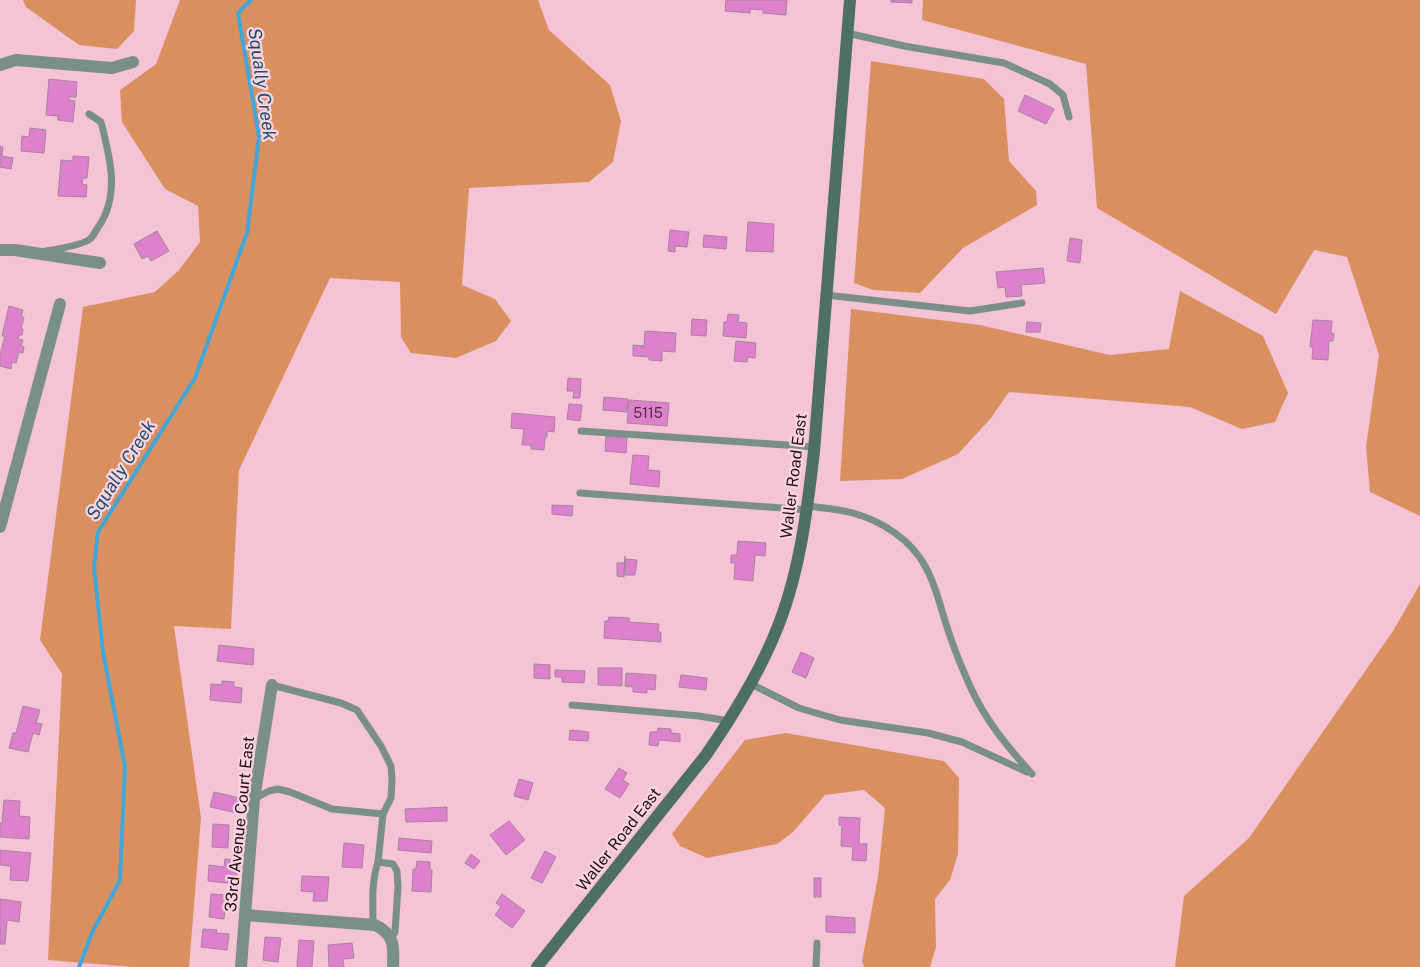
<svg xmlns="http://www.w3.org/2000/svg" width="1420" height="967" viewBox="0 0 1420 967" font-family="'Public Sans',sans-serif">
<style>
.green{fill:#d9905e}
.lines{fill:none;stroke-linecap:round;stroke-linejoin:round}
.stream{stroke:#43a6d8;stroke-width:4}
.building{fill:#dd81cc;stroke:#a8839f}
.lane{stroke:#7a8f88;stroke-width:7}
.street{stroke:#7a8f88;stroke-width:12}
.secondary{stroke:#4e6f65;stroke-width:12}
.labels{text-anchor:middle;stroke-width:4.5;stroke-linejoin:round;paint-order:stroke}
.number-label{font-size:14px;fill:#4e2c43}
.street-label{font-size:16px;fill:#1f0f15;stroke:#fbd3e2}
.water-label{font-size:18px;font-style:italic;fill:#1b506b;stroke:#fbd3e2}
</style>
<rect width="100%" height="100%" fill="#f4c3d5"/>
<!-- green -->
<g class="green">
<path d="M23 0H136L134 31 117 49 79 45 26 7Z"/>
<path d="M180 0H538L549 30 610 85 621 121 613 162 589 182 469 188 462 285 495 299 511 321 496 341 456 358 411 353 401 337 400 282 330 278 239 470 231 629 174 626 201 818 189 967H133L48 960 62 674 40 640 83 307 155 292 179 270 200 242 198 206 165 189 122 122 120 90 156 64Z"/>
<path d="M923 0H1420V516L1370 492 1366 447 1379 355 1347 257 1314 250 1276 314 1097 208 1086 64 922 20Z"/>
<path d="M871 61 984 79 1004 99 1009 161 1036 191 1037 205 963 248 920 293 873 290 854 283Z"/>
<path d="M1180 291 1263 336 1288 393 1275 422 1242 429 1190 407 1009 392 991 418 958 454 902 479 840 481 851 309 980 325 1110 355 1169 349Z"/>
<path d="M1420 584V967H1175L1184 896 1249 838 1393 631Z"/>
<path d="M786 733 944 761 959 778 958 854 950 880 935 899 936 947 930 967H864L862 961 878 877 885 808 864 790 825 795 793 832 777 844 707 858 680 846 672 834 745 740Z"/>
</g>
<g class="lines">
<!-- stream -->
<path class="stream" d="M79 967 92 933 120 880 125 767 103 652 94 567 98 532 195 378 247 233 259 137 238 13 251 0"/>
</g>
<!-- building -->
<g class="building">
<path d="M726 0H787L786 15 763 13V10L750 9V13L725 11Z"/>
<path d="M891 0H912V3L891 2Z"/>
<path d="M49 79 77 82 76 97H69V100L75 101 73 122 58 120V116L46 115Z"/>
<path d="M1025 95 1054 109 1046 124 1018 111Z"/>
<path d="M30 128 46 130 44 153 21 151 22 136 29 137Z"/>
<path d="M0 146 3 147 2 156 13 158 11 169 0 167Z"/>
<path d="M73 156 89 157 87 178H83L82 184 87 185 86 197 58 196 61 160 73 161Z"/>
<path d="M748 222 774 224 773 252 746 251Z"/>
<path d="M670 230 689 232 687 247 675 246V252L668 251Z"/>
<path d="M157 231 169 251 151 261 148 256 142 259 134 244Z"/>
<path d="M704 235 727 237 726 249 703 247Z"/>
<path d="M1070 238 1082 240 1080 263 1067 261Z"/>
<path d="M1043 268 1045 283 1021 285 1022 296 1006 297 1005 287 998 288 996 272Z"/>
<path d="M9 306 23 310 21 317H24L21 329H23L22 335H19L18 339 23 340 21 346 24 347 23 353 19 352 16 363 12 362 11 369 0 366V355L5 336H2Z"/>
<path d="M728 314 739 315 738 322 747 323 746 338 723 336 724 322H727Z"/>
<path d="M692 319 707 320 706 336 691 335Z"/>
<path d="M1313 320 1332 321 1331 333 1334 334 1333 341H1329L1328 360 1312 359 1313 347H1310Z"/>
<path d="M1027 322 1041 323 1040 332H1026Z"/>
<path d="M645 331 676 333 675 352 662 351V361L649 360V357L633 356V345L644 346Z"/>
<path d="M736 341 756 343 755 358 748 357 747 362 734 361Z"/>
<path d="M568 378 581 379 580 398H573L574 391H567Z"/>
<path d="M604 397 628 399 627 412 603 410Z"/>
<path d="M629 400 669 403 667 426 627 423Z"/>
<path d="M569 404 582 405 580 421 567 419Z"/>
<path d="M512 413 555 417 554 432 547 431V437H545L544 450 531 449V445H522L524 429 511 428Z"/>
<path d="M606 436 627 438 626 453 605 451Z"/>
<path d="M633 455 649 456 648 470 660 471 659 487 630 484Z"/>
<path d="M552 505 573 506 572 516 552 514Z"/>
<path d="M738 541 766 543 765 556 755 555 753 581 734 579 735 563H731V555H737Z"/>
<path d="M625 556 624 577 617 576V563H625Z"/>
<path d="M626 559 637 560 635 575H625Z"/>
<path d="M609 617 629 618V622L659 624 658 632H661V642L604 638 605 621H608Z"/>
<path d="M219 645 254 649 253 665 217 661Z"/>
<path d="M801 652 814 658 806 678 792 672Z"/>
<path d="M534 664 550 665V679L534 678Z"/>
<path d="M598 668H622V686L598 685Z"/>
<path d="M555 670 585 671 584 683 562 682V677H555Z"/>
<path d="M626 673 656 675 655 690 647 689V693L633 692V687L625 686Z"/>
<path d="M681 675 707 678 706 690 679 687Z"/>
<path d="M222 681 234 682V687L242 688 241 703 210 700 211 684 222 685Z"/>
<path d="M23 706 40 710 36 723 42 724 39 735 33 733 28 752 9 748 13 733H16Z"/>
<path d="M658 728 671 729V733L680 734V742L659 740 658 746 649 745 650 732H657Z"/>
<path d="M570 730 589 732 588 741 569 740Z"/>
<path d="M619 768 627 773 623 780 629 784 620 798 605 789Z"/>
<path d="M519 779 533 783 528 800 514 796Z"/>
<path d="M214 792 240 798 237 813 210 807Z"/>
<path d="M4 800 20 801 19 816 30 817 29 839 0 837V823H2Z"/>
<path d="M447 807V821L406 822 405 809Z"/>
<path d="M839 817 860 818 859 844H867L866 861 852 860 853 847 841 846 842 825H839Z"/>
<path d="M509 821 525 840 506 855 490 835Z"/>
<path d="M213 824 229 825 228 848 212 847Z"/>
<path d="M399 838 432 841 431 853 398 850Z"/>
<path d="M344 843 364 845 362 868 342 867Z"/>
<path d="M0 850 31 853 28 881 10 880 11 866 0 865Z"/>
<path d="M545 851 556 857 542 883 531 878Z"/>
<path d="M471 854 480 861 474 869 465 863Z"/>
<path d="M225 859 234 860 233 868H237L236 884 208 881 209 865 224 867Z"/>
<path d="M417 861 430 862V870H432L431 892 412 891 413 869H416Z"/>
<path d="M302 876 329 877 327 901H313L314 892 301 891Z"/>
<rect x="814" y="878" width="7" height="19"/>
<path d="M211 894 227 895 224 919 209 917Z"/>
<path d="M502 894 525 911 512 928 495 915 501 907 496 903Z"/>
<path d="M0 899 21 902 19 922 7 920 5 944H0Z"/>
<path d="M826 916 855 918V933L826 932Z"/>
<path d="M203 929 217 930 216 933 229 934 227 950 201 947Z"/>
<path d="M265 937 281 938 278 962 263 960Z"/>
<path d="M299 940 314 941 312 967H297Z"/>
<path d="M352 943 354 958 343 959 344 967H329L328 945Z"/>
</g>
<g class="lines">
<!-- lane -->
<g class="lane">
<path d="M847 33 904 46 1004 63 1050 84 1063 95 1069 117"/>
<path d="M46 251C58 249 80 246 90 239 93 237 95 232 97 229 121 196 110 158 101 122L89 114"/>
<path d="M826 295 970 311 1022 303"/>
<path d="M581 431 815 447"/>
<path d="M580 493 808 510"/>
<path d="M808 506C823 508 839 509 853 513 882 521 911 540 925 566 936 585 940 606 947 627 953 646 961 666 969 684 985 720 1006 745 1032 774"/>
<path d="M751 684 799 708 840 720 928 733 962 742 1027 772"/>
<path d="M272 685 341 703 357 710 381 746 391 766 392 781 391 798 383 814 378 862"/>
<path d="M572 705 699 716 729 721"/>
<path d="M254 799 269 791 278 789 290 792 332 809 383 814"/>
<path d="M373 925C373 904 371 883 378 862L393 864 397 871 398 887 395 932 391 940"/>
<path d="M816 967 817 943"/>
</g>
<!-- street -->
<g class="street">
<path d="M0 65 16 60 112 68 133 62"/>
<path d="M0 250H15L100 263"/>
<path d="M0 527 60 304"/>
<path d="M245 915 375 925C395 934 394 948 393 967"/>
<path d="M241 967 254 799 272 685"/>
</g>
<!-- secondary -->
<path class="secondary" d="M537 967 706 755C732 717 756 679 774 636 799 578 807 513 814 451L850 0"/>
</g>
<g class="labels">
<!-- number labels -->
<g class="number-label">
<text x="648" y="418">5115</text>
</g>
<!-- street labels -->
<g class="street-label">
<text transform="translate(793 476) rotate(-83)" y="6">Waller Road East</text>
<text transform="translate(239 824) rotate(-84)" y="6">33rd Avenue Court East</text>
<text transform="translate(618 839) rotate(-52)" y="6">Waller Road East</text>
</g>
<!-- water labels -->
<g class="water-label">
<text transform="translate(262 84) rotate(82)" y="6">Squally Creek</text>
<text transform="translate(121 470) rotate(-58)" y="6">Squally Creek</text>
</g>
</g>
</svg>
